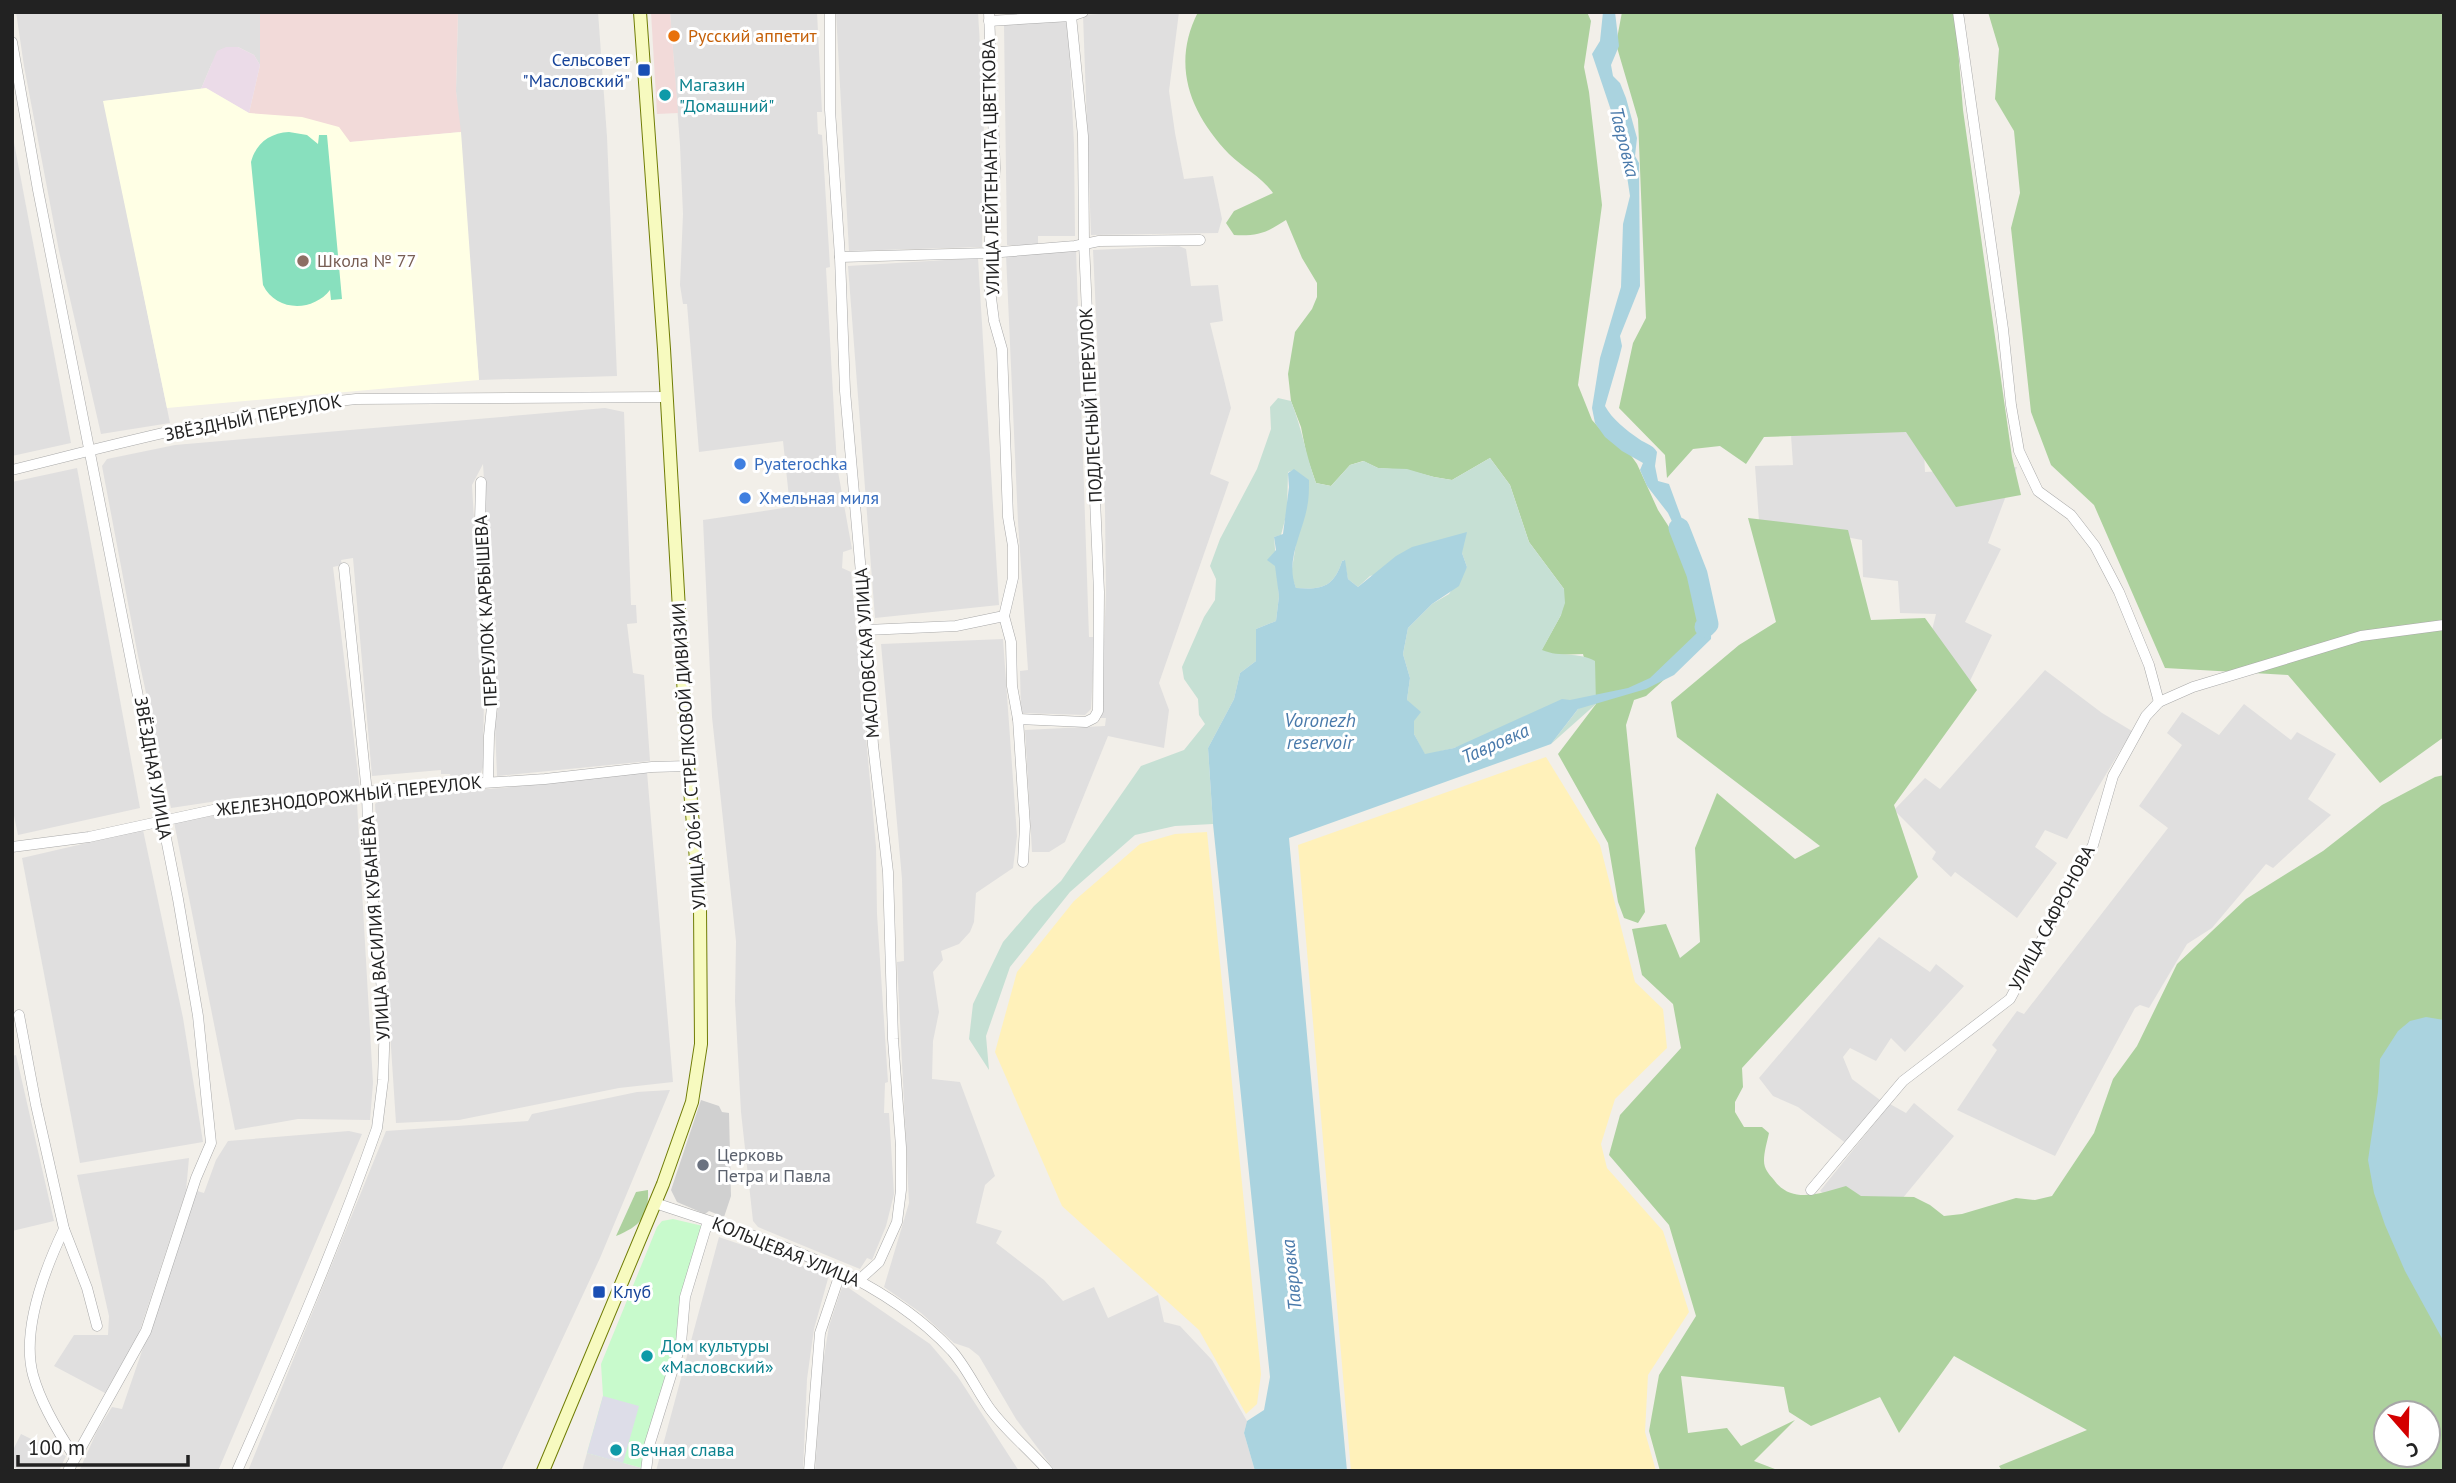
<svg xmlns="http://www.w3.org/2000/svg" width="2456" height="1483" viewBox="0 0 2456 1483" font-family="'PT Sans',sans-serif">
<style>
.residential{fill:#e0dfdf}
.commercial{fill:#f2dad9}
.industrial{fill:#ebdbe8}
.education{fill:#ffffe5}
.religious{fill:#d0d0d0}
.forest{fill:#add19e;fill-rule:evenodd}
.wetland{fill:#c6e0d4}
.sand{fill:#fff1ba}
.park{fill:#c8facc}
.pitch{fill:#88e0be}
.plaza{fill:#dddde8}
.water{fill:#aad3df}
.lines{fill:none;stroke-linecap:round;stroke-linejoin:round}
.river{stroke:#aad3df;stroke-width:21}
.minor-casing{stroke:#a9a9a9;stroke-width:11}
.secondary-casing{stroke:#707d05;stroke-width:14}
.minor{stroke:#fff;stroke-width:10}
.secondary{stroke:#f7fabf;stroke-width:12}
.food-dot{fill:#e8710a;stroke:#fff;stroke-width:2.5}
.transit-dot{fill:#1a4fb4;stroke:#fff;stroke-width:2.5}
.culture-dot{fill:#0f9aa8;stroke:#fff;stroke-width:2.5}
.education-dot{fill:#8d6e63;stroke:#fff;stroke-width:2.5}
.shop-dot{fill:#3f7fe0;stroke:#fff;stroke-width:2.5}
.worship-dot{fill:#6b7280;stroke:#fff;stroke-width:2.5}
.labels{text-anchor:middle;stroke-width:6;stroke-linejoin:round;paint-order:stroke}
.food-label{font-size:18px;fill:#c56008;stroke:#fff;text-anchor:start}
.transit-label{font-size:18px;fill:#164399;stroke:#fff;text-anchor:end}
.culture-label{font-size:18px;fill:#0d838f;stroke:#fff;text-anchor:start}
.street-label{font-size:18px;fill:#222;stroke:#fff}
.education-label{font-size:18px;fill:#785e54;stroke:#fff;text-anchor:start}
.shop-label{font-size:18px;fill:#366cbe;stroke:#fff;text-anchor:start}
.worship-label{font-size:18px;fill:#5b616d;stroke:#fff;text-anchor:start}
.water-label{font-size:19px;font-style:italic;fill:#4a7aab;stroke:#fff}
</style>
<rect width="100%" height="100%" fill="#f2efe9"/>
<!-- residential -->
<g class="residential">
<path d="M16 12H260V65L254 55 238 47 212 63 201 89 104 101 170 423 101 434 59 251 24 66Z"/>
<path d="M458 12H598L607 137 617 376 479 380 456 91Z"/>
<path d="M670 12H817L822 112H817L818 134 822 135 830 267 826 268 837 466 852 549 843 552 842 568 851 572 876 847 877 914 888 1082 885 1083 884 1113H889L894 1194 886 1226 872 1260 867 1258 860 1269 758 1227 753 1221 741 1112 735 1001 736 941 712 717 703 520 790 507 783 441 699 452 687 304H683L680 285 683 214 680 145Z"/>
<path d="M836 12H978L984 114 982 247 849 251Z"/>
<path d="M1130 12H1179L1169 91 1175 133 1184 179 1213 176 1222 219 1218 233 1091 235 1083 15Z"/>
<path d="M1068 21 1074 145 1075 236H1038V245H1007L1004 25Z"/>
<path d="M12 132 71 443 12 456Z"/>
<path d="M1179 246 1186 249 1191 286 1218 285 1223 321 1210 323 1231 408 1210 474 1229 482 1159 683 1169 710 1164 748 1108 736 1065 842 1049 852H1032L1025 730 1105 726 1106 718H1101L1106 593 1105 509 1093 250Z"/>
<path d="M1076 249 1089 637H1095L1091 709 1085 715 1021 713 1020 671 1028 670 1018 522 1006 255Z"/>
<path d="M978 258 999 605 875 618 848 266Z"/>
<path d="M605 408 624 412 631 605H636L637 623 627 624 633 673 644 675 650 761 497 776 495 726 498 707 483 464 472 485 484 693 483 767 480 775 451 778 450 774H441V770L372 776 353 558 341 560 342 565 333 567 360 790 322 794 244 797 171 808 138 656 102 466 107 459 175 445Z"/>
<path d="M1923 429 1925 472 2017 467 1988 543 2001 549 1965 622 1992 635 1968 685 1924 663 1936 614 1900 613 1898 581 1863 577 1862 540 1759 521 1755 466 1793 465 1791 435Z"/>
<path d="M77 468 140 808 18 835 12 806V482Z"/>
<path d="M1003 639 1017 836 1013 868 976 893 974 922 970 932 959 944 941 951 943 960 933 972 939 1012 933 1041 932 1079 960 1082 995 1176 985 1185 976 1223 1002 1231 996 1243 1044 1280 1063 1301 1094 1287 1108 1318 1158 1295 1164 1322 1180 1326 1212 1360 1247 1421 1244 1433 1255 1471H1055L1016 1419 979 1356 969 1348 954 1343 921 1313 884 1287 909 1203 897 962 904 961 902 879 881 644Z"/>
<path d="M2045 670 2102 713 2132 731 2067 839 2045 830 2035 847 2057 863 2017 918 1955 872 1951 877 1932 859 1936 852 1894 810 1925 778 1940 789Z"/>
<path d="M2244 704 2291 740 2297 732 2336 754 2308 799 2331 815 2273 868 2266 864 2212 928 2187 944 2149 1008 2140 1005 2135 1008 2055 1156 1957 1110 1997 1050 1992 1045 2017 1011 2024 1014 2168 828 2139 806 2182 745 2167 733 2182 712 2219 735Z"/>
<path d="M647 772 673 1082 619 1088 459 1120 396 1123 375 804 383 797 501 788Z"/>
<path d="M357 803 373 1083 370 1120 298 1119 235 1130 174 822 233 812Z"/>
<path d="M143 830 183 1018 203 1142 80 1163 22 858Z"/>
<path d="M1879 937 1930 972 1936 964 1964 986 1905 1052 1891 1038 1876 1061 1850 1048 1843 1057 1852 1079 1880 1100 1847 1144 1798 1107 1773 1096 1759 1078Z"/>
<path d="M16 1055 54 1221 12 1231V1056Z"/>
<path d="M670 1090 600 1258 501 1471H248L386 1131 528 1121 532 1114 637 1092Z"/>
<path d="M1914 1103 1954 1136 1878 1228 1820 1191 1890 1104 1906 1113Z"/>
<path d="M349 1131 362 1134 218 1471H79L97 1431 112 1407 122 1409 197 1191 204 1193 216 1160 228 1141Z"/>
<path d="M189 1158 186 1191 138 1336 105 1393 54 1366 74 1335H108L109 1316 77 1175Z"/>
<path d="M719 1237 829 1275 814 1329 807 1379 803 1471H656Z"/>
<path d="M843 1284 930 1344 958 1377 1019 1471H815L822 1369 829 1326Z"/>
<path d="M21 1434 66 1456 59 1471H22L12 1466V1452Z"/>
<path d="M587 1453 642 1468V1471H582Z"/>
</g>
<!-- commercial -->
<g class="commercial">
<path d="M260 12H458L456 91 461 132 350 142 249 113 260 65Z"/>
<path d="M651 12H670L678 113 657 114Z"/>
</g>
<!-- industrial -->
<path class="industrial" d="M226 47H238L254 55 260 65 249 113 206 88 201 89 217 51Z"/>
<!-- education -->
<path class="education" d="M206 88 249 113 302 117 339 127 350 142 461 132 479 380 167 408 103 101Z"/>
<!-- religious -->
<path class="religious" d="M701 1100 719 1106 722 1112 729 1113 731 1196 724 1217 709 1211 705 1214 677 1202 671 1190Z"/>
<!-- forest -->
<g class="forest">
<path d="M1198 12H1587L1591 21 1584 67 1589 92 1602 205 1578 385 1592 420 1601 430 1630 454 1637 464 1658 510 1687 555 1703 605 1698 632 1677 668 1646 696 1634 700 1626 725 1645 912 1638 923 1624 918 1618 902 1608 843 1558 754 1596 704 1583 654 1554 655 1541 651 1561 615 1564 589 1529 542 1510 485 1490 458 1452 480 1434 477 1407 470 1378 468 1363 461 1350 465 1331 486 1316 483 1307 457 1301 427 1291 401 1288 374 1295 332 1312 309 1317 297V283L1302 258 1286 220C1266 233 1258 236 1234 235L1226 223 1234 211 1273 193C1261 176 1243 168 1229 154 1190 113 1171 65 1198 12Z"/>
<path d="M1622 12H1955L1963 110 2012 457 2021 495 1956 507 1906 432 1764 437 1746 464 1720 446 1693 449 1667 478 1665 455 1619 408 1633 343 1646 318 1638 119 1616 44Z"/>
<path d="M1988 12H2444V737L2380 783 2288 675 2165 668 2094 505 2051 465 2031 412 2011 228 2020 193 2014 131 1995 99 1999 49Z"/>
<path d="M1748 518 1848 530 1871 620 1925 618 1977 690 1894 805 1918 877 1742 1068 1743 1087 1735 1102V1112L1744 1127H1762L1769 1133C1767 1142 1764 1152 1764 1161 1764 1169 1769 1174 1774 1180 1792 1205 1821 1193 1846 1186L1861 1196 1914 1197 1930 1205 1944 1216 1962 1214 2016 1198 2035 1200 2052 1196 2094 1133 2113 1079 2137 1046 2177 964 2246 899 2323 851 2382 805 2435 777 2444 775V1471H2002L1999 1466 2087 1430 1954 1356 1899 1433 1880 1397 1811 1426 1789 1412 1784 1387 1681 1376 1688 1433 1727 1428 1741 1446 1795 1420 1754 1461 1780 1471H1660L1649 1431 1659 1375 1696 1316 1669 1225 1609 1155 1620 1115 1681 1048 1673 1004 1642 975 1632 929 1666 924 1680 958 1700 942 1695 848 1717 793 1795 859 1820 846 1677 737 1671 702 1739 645 1776 622ZM2386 1413H2428V1455H2386Z"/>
<path d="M648 1190C649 1217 640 1226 616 1236L636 1192Z"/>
</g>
<!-- wetland -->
<path class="wetland" d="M1278 398 1291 401C1302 428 1306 456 1316 483L1331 486 1350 465 1364 461 1378 468 1407 469 1434 477 1452 480 1490 458 1510 485 1529 542 1564 589 1565 603 1561 615 1542 650C1561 658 1577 651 1595 661L1596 704 1551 744 1582 704 1454 748 1425 755 1414 734V721L1407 700 1410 678 1403 654 1408 628 1432 604 1449 594 1467 567 1462 553 1370 576 1358 587 1348 579 1344 560 1342 561C1334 587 1322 590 1296 588L1291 575 1296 544 1294 470 1288 472 1287 512 1281 535 1274 537 1279 596 1276 621 1256 629V661L1240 673 1234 699 1208 748 1213 824 1175 826 1135 835 1070 892 1010 967 986 1036 989 1070 969 1039 973 1004 1003 942 1034 906 1061 881 1141 766 1184 750 1205 724 1199 715 1198 699 1184 679 1182 667 1204 617 1215 600 1216 579 1210 566 1220 539 1257 469 1271 429 1270 407Z"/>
<!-- sand -->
<g class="sand">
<path d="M1546 757 1600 845 1635 982 1663 1009 1667 1048 1615 1099 1601 1144 1607 1168 1663 1231 1689 1312 1648 1375 1645 1432 1656 1471H1351L1298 845Z"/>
<path d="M1207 832 1261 1374 1257 1404 1246 1414 1199 1330 1062 1206 995 1052 1017 972 1074 901 1140 844 1175 834Z"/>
</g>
<!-- park -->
<path class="park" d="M673 1219 703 1226 677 1340 642 1468 587 1453 603 1396 601 1364 657 1227 662 1221Z"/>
<!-- pitch -->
<path class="pitch" d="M289 132 307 135 318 144 319 135H327L342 299 331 300 330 290C313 312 276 312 263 285L251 162C256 143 270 133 289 132Z"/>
<!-- plaza -->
<path class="plaza" d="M603 1396 639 1406 623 1463 587 1453Z"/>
<!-- water -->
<g class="water">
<path d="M1603 12H1615L1619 46 1611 65 1613 76 1620 83 1626 98 1637 138 1635 156 1639 163 1640 286 1620 336 1622 346 1619 358 1605 406C1612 419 1626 430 1639 439 1646 444 1652 444 1657 452L1655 466 1658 481 1669 484 1707 587 1712 608 1711 639 1674 675 1646 689 1578 709 1551 744 1289 838 1347 1471H1255L1244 1433 1247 1421 1264 1410 1270 1377 1213 824 1208 748 1234 699 1240 673 1256 661V629L1276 621 1279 596 1275 566 1267 560 1276 550 1274 537 1283 534 1289 487 1288 473 1294 469 1309 480C1309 489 1309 499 1307 508 1302 534 1285 561 1296 588 1322 590 1334 587 1342 561L1345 560 1348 579 1358 587 1396 556 1412 547 1467 532 1462 553 1467 567 1459 586 1432 604 1408 628 1403 654 1410 678 1407 700 1421 712 1414 721V734L1425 754 1454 748 1562 699 1570 700 1628 688 1650 678 1698 632 1705 605 1697 574 1668 513 1647 486 1640 470 1643 463 1622 451 1605 437 1595 423 1592 408 1600 358 1621 287 1623 224 1630 196 1622 143 1592 54 1600 41Z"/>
<path d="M2426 1017 2444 1020V1342L2405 1271 2385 1225 2374 1193 2368 1160 2378 1092 2380 1059 2398 1031 2410 1021Z"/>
</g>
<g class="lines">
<!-- river -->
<path class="river" d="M1679 528 1697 574 1708 624 1705 627"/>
<defs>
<g id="minor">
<path d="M830 12V110L840 257 845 391 866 630 873 745 888 872 893 1039 901 1147V1190L897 1222 879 1262 858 1281"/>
<path d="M989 12 995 168 989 253 990 290 994 321 1002 349 1008 517 1013 546V578L1004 616 1011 642 1012 686 1018 719 1025 826 1023 862"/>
<path d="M1958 12 2003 329 2011 405 2019 451 2038 491 2071 515 2095 546 2119 592 2149 665 2159 702"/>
<path d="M989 21 1071 16 1083 12"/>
<path d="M12 42 38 190 178 899 198 1016 211 1143 196 1178 146 1331 68 1471"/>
<path d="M840 257 989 253 1075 246 1099 241 1200 240"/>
<path d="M12 470C125 442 240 411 356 399L666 397"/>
<path d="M481 482 480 522 493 697 489 736 488 782"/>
<path d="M866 630 956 626 1004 616"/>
<path d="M1018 719 1086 722 1094 718 1098 711 1099 592 1084 243 1083 136 1071 16"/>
<path d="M12 847 89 837 213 810 391 789 545 779 652 767 688 766"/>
<path d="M19 1015 36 1105 64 1229 87 1288 97 1326"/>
<path d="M1811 1190 1903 1081 2010 999 2093 845 2113 776 2146 716 2159 702 2193 687 2361 636 2444 625"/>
<path d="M655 1203C759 1238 875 1268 952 1351 967 1368 977 1391 990 1409 1007 1432 1029 1449 1048 1471"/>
<path d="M64 1229C45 1269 21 1330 33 1375 41 1404 58 1432 74 1456"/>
<path d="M237 1471C287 1358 336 1245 377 1128L383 1080 385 1019 369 863 367 793 344 568"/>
<path d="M646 1471 649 1446 681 1343 685 1297 708 1221"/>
<path d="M809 1471 820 1333 841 1271"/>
</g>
<path id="secondary" d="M543 1471 663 1184 692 1102 701 1044 700 907 688 766 664 349 640 12"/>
</defs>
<!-- minor casing -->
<use href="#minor" class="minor-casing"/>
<!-- secondary casing -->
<use href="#secondary" class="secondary-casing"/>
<!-- minor -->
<use href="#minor" class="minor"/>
<!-- secondary -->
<use href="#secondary" class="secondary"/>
</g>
<!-- markers -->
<circle class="food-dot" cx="674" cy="36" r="7"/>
<g class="transit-dot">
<rect x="637" y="63" width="14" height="14" rx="3.5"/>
<rect x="592" y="1285" width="14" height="14" rx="3.5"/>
</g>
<g class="culture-dot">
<circle cx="665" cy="95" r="7"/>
<circle cx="647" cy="1356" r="7"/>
<circle cx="616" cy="1450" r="7"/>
</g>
<circle class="education-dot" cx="303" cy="261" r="7"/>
<g class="shop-dot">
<circle cx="740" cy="464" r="7"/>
<circle cx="745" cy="498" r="7"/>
</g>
<circle class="worship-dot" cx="703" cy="1165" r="7"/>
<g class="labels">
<!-- food labels -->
<g class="food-label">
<text x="688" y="42">Русский аппетит</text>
</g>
<!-- transit labels -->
<g class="transit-label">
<text x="630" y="66">Сельсовет<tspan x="630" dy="21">"Масловский"</tspan></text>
<text x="613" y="1298" text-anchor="start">Клуб</text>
</g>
<!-- culture labels -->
<g class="culture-label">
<text x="679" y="91">Магазин<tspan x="679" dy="21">"Домашний"</tspan></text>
<text x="661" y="1352">Дом культуры<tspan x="661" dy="21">«Масловский»</tspan></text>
<text x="630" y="1456">Вечная слава</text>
</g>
<!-- street labels -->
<g class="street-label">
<text transform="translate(991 167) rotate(-91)" y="6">УЛИЦА ЛЕЙТЕНАНТА ЦВЕТКОВА</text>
<text transform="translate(1091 405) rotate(-93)" y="6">ПОДЛЕСНЫЙ ПЕРЕУЛОК</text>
<text transform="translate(253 418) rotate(-11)" y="6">ЗВЁЗДНЫЙ ПЕРЕУЛОК</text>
<text transform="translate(486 611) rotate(-93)" y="6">ПЕРЕУЛОК КАРБЫШЕВА</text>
<text transform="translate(867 653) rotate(-94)" y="6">МАСЛОВСКАЯ УЛИЦА</text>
<text transform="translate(689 756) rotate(-94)" y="6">УЛИЦА 206-Й СТРЕЛКОВОЙ ДИВИЗИИ</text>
<text transform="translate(153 768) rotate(80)" y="6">ЗВЁЗДНАЯ УЛИЦА</text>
<text transform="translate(349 796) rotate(-6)" y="6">ЖЕЛЕЗНОДОРОЖНЫЙ ПЕРЕУЛОК</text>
<text transform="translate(2052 918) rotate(-62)" y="6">УЛИЦА САФРОНОВА</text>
<text transform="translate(376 928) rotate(-94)" y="6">УЛИЦА ВАСИЛИЯ КУБАНЁВА</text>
<text transform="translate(786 1252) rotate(22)" y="6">КОЛЬЦЕВАЯ УЛИЦА</text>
</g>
<!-- education labels -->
<g class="education-label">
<text x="317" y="267">Школа № 77</text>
</g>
<!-- shop labels -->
<g class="shop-label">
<text x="754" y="470">Pyaterochka</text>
<text x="759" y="504">Хмельная миля</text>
</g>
<!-- worship labels -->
<g class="worship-label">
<text x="717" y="1161">Церковь<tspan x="717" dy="21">Петра и Павла</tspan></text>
</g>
<!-- water labels -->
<g class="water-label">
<text transform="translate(1625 142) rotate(76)" y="7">Тавровка</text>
<text x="1320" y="727">Voronezh<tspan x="1320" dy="22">reservoir</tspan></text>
<text transform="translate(1495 743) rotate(-24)" y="7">Тавровка</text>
<text transform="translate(1291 1275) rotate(-96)" y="7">Тавровка</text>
</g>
</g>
<!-- border -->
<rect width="2456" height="1483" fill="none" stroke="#222222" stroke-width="28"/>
<!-- north arrow -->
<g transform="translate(2407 1434) rotate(160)"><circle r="33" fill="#ffffff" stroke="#a7a7a7" stroke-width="2"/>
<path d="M0-5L12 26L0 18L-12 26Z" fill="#d40000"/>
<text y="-10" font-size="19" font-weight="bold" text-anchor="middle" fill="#222222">С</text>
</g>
<!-- scale -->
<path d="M18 1455v10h170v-10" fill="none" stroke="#222222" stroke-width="3.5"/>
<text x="28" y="1455" font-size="21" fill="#222222" stroke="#ffffff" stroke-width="5" paint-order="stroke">100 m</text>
</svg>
